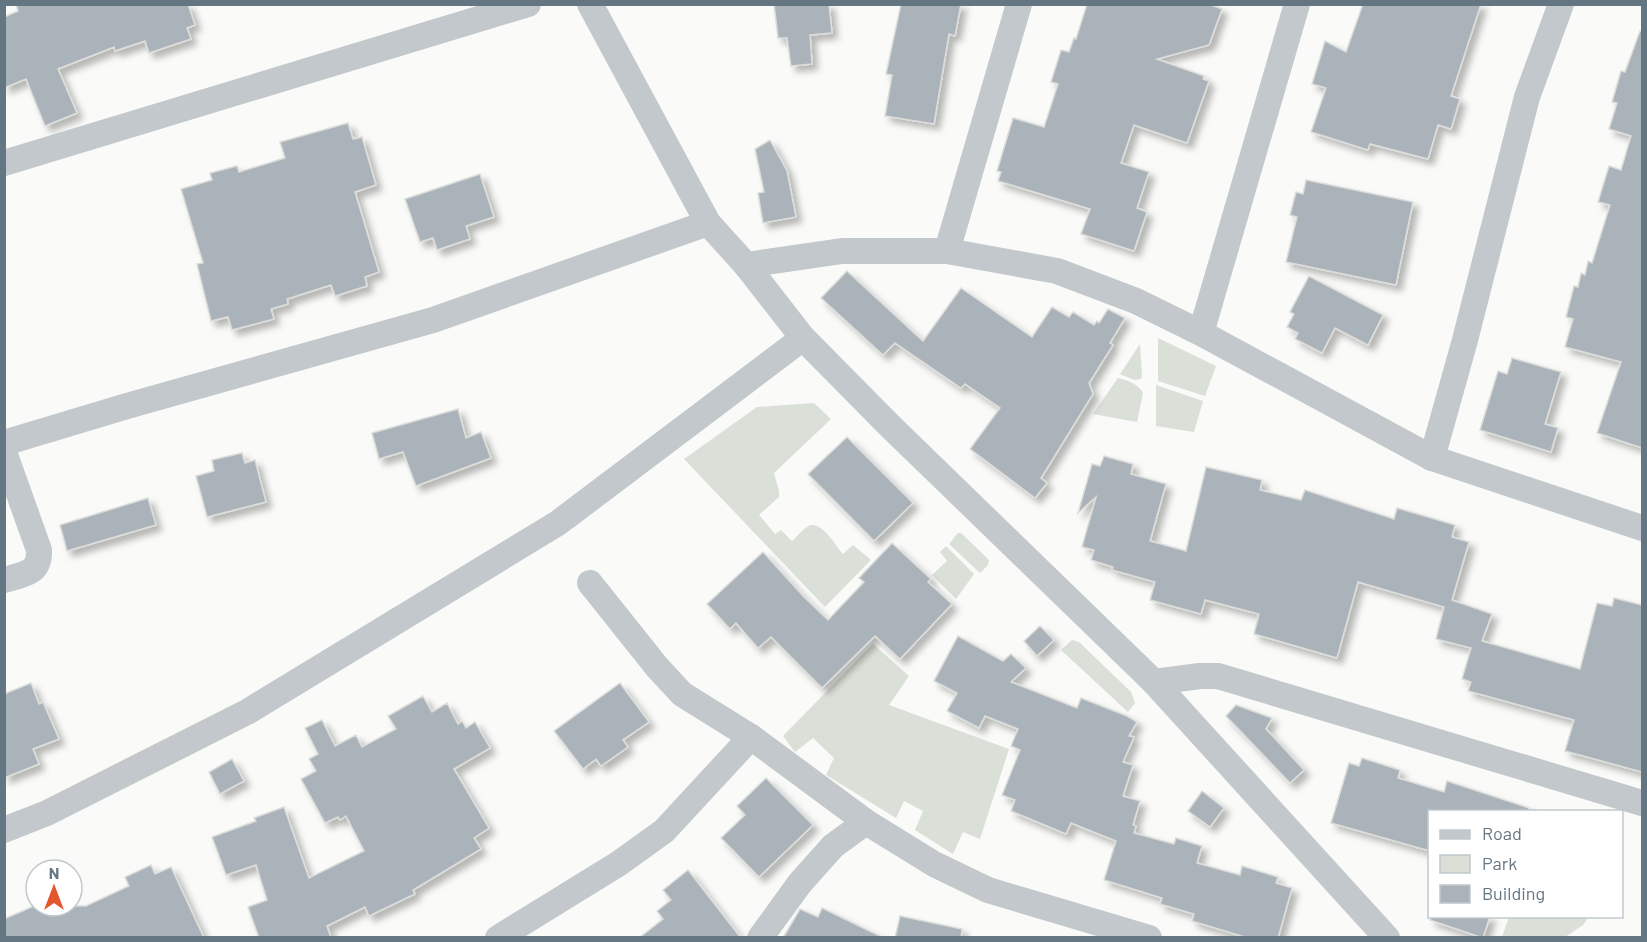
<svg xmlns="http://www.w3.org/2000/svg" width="1647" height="942" viewBox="0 0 1647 942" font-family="Barlow,sans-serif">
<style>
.green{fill:#dadfd7}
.building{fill:#aab3b9;stroke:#dcdcda;stroke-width:1.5;filter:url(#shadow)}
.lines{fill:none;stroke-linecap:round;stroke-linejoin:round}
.street{stroke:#c3c8cc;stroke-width:26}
</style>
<defs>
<filter id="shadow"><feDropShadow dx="5.5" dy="5.5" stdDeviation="3" flood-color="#0004"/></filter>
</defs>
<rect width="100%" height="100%" fill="#fafaf8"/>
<!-- green -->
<g class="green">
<path d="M1158 338 1216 366 1205 396 1158 381Z"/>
<path d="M1140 344 1142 376 1141 379 1134 380 1120 374Z"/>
<path d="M1118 378C1129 381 1137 383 1143 393L1137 422 1093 414Z"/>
<path d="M1156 385 1203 401 1194 432 1156 426Z"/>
<path d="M814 403 831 419 774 473 779 491V497L759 515 775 534 781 530 792 541C797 537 804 527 811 525 823 523 836 546 843 554L853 545 871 560 825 607 684 459 757 407Z"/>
<path d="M958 533H961L989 560 988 565 980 573 949 544Z"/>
<path d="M946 546 974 574 956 599 932 575 947 561 940 552Z"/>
<path d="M1072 640 1079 642 1131 692 1135 703 1128 712 1061 650Z"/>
<path d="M873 644 909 676 889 705 1009 749 980 839 963 832 953 854 915 830 923 811 904 801 896 818 826 775 834 758 813 738 795 752 783 736Z"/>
<path d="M1509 917V916L1589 917 1583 925 1565 937H1502Z"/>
</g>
<!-- building -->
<g class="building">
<path d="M16 4H188L195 25 187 28 191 39 149 53 145 41 115 51 114 47 58 69 77 113 45 126 26 79 4 88V17L18 11Z"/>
<path d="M774 4H829L832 33 810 35 812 64 791 66 787 38H778Z"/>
<path d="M901 4H961L955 36 949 34 934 124 885 116 892 75 886 74Z"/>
<path d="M1087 4H1208L1222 9 1209 45 1157 59 1204 76 1203 79 1209 81 1187 143 1134 125 1121 163 1149 172 1137 208 1147 212 1134 251 1081 234 1090 209 998 181 1001 172 997 171 1013 118 1044 127 1058 84 1051 82 1061 50 1069 52 1074 38 1076 39Z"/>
<path d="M1363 4H1481L1451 96 1460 99 1451 129 1438 125 1428 159 1370 144 1368 150 1311 132 1326 88 1312 84 1325 41 1346 52Z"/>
<path d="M1640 31 1642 32V448L1597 433 1621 362 1565 347 1573 319 1566 317 1574 286 1578 287 1581 273 1585 275 1588 261 1592 263 1610 205 1598 202 1609 166 1621 170 1631 136 1609 129 1617 103 1612 102 1621 71 1625 72Z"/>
<path d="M348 123 353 139 362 137 376 185 355 192 379 272 365 277 367 286 335 296 331 285 287 299 288 304 271 309 274 319 232 330 228 317 211 321 197 264 203 263 181 189 212 180 210 173 237 166 239 172 285 158 280 142Z"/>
<path d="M770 140 787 171 796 217 763 223 758 193 764 192 755 149Z"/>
<path d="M480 174 494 217 466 226 470 239 437 250 433 238 420 242 405 199Z"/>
<path d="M1306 180 1413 202 1396 285 1286 262 1297 217 1290 215 1296 192 1303 194Z"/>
<path d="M847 271 923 341 961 288 1032 337 1052 307 1069 317 1073 312 1094 325 1097 321 1099 323 1108 309 1125 318 1110 343 1113 345 1089 383 1093 394 1041 478 1047 483 1035 498 970 449 1000 408 965 384 961 388 895 343 883 355 821 298Z"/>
<path d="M1309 276 1383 315 1368 345 1335 328 1322 353 1295 339 1298 333 1287 327 1294 314 1290 312Z"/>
<path d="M1512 358 1561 372 1545 424 1558 428 1551 452 1480 430 1498 371 1507 374Z"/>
<path d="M458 409 466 438 481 432 491 458 416 486 403 452 379 459 372 433Z"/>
<path d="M847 437 913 503 874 541 808 474Z"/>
<path d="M242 453 245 463 255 460 266 502 207 517 196 476 214 471 212 460Z"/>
<path d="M1104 456 1133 464 1131 474 1166 484 1150 541 1186 551 1206 467 1262 480 1260 490 1301 500 1305 490 1394 519 1397 508 1455 525 1452 537 1469 542 1452 600 1492 614 1482 641 1580 669 1597 603 1612 606 1614 598 1642 605V772L1565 751 1574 720 1468 691 1471 682 1462 679 1471 648 1436 639 1444 607 1358 582 1337 658 1254 634 1259 614 1205 600 1201 614 1150 600 1155 582 1112 570 1113 567 1091 560 1094 550 1082 547 1096 497 1078 513 1092 464 1100 466Z"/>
<path d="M148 498 156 525 67 551 60 525Z"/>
<path d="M892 543 931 579 928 582 952 604 900 659 875 636 822 688 771 637 758 648 736 623 730 629 707 604 763 552 804 597 828 620 864 582 859 578Z"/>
<path d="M1040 626 1054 640 1037 656 1024 641Z"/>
<path d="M958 636 1003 661 1011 654 1026 668 1011 682 1077 708 1081 698 1127 716 1137 722 1129 736 1134 737 1123 762 1133 765 1123 796 1140 801 1133 825 1136 826 1134 833 1174 844 1176 838 1202 846 1197 863 1240 875 1242 866 1278 877 1276 883 1292 888 1278 938H1248L1192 921 1194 914 1160 904 1162 898 1104 880 1116 841 1071 823 1066 834 1011 811 1015 800 1002 795 1020 750 1011 746 1018 729 985 716 979 728 947 711 957 693 934 681Z"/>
<path d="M31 683 39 704 43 702 59 739 33 749 39 764 4 778V694Z"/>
<path d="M620 683 649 722 623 740 628 747 601 766 596 759 583 769 554 731Z"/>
<path d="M423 696 432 712 447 703 458 724 462 721 466 728 475 722 490 748 454 769 489 828 474 838 481 849 413 890 415 894 369 916 365 907 327 926 331 938H259L248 907 267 900 256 865 226 875 212 837 256 821 254 818 284 807 309 878 364 851 346 816 340 820 338 817 325 823 301 779 316 771 309 759 318 754 305 728 322 720 335 746 356 735 362 747 396 729 388 716Z"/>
<path d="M1236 705 1272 718 1266 729 1304 770 1290 783 1226 716Z"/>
<path d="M1362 758 1400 770 1398 778 1444 792 1447 781 1529 808 1528 812H1430V851L1331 823 1349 763 1359 766Z"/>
<path d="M232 759 244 781 220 794 209 772Z"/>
<path d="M766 778 813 825 759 877 721 838 745 815 737 806Z"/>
<path d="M1202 791 1224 808 1210 827 1188 811Z"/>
<path d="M151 865 155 874 171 867 204 938H4V919L34 906H86L129 886 125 877Z"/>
<path d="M688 870 741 938H639L663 919 657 911 671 900 663 890Z"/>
<path d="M822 908 884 938H783L800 909 818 917Z"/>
<path d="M900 916 962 929 961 938H895Z"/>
<path d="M1431 916H1490L1483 938 1430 920Z"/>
</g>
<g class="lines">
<!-- street -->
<g class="street">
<path d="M590 4 708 223 746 265 803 338 890 426 1154 682 1387 938"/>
<path d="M4 163 528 4"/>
<path d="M947 251 1019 4"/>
<path d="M746 265 842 251H947L1057 271 1136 301 1201 333 1432 458 1642 528"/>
<path d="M1201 333 1297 4"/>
<path d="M4 443 127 406 433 320 708 223"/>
<path d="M4 452 39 550C40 574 24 574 4 580"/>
<path d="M1432 458 1465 340 1527 97 1561 4"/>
<path d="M590 583 657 667 682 694 751 737 866 822 934 864 988 890 1149 938"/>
<path d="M1154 682 1200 676H1218L1642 803"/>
<path d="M4 830 47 813 247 712 558 523 803 338"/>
<path d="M498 938 618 864 664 831 751 737"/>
<path d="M760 938 800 883 833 846 866 822"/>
</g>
</g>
<!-- border -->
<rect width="1647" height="942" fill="none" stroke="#657683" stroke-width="12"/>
<!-- legend -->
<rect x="1428" y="810" width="195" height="108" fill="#ffffff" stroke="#c1c8cd" stroke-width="1.5"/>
<rect x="1440" y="830" width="30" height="9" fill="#c3c8cc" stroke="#c1c8cd" stroke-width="1.5"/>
<text x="1482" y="840" font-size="18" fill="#657683">Road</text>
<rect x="1440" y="855" width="30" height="18" fill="#dadfd7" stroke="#c1c8cd" stroke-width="1.5"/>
<text x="1482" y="870" font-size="18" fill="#657683">Park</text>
<rect x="1440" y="885" width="30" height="18" fill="#aab3b9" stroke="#c1c8cd" stroke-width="1.5"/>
<text x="1482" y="900" font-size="18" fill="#657683">Building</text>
<!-- north arrow -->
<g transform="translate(54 888)"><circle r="28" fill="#ffffff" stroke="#c1c8cd" stroke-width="1.5"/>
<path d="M0-4.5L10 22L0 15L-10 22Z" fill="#e4572e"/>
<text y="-9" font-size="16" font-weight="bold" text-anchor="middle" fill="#657683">N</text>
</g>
</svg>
